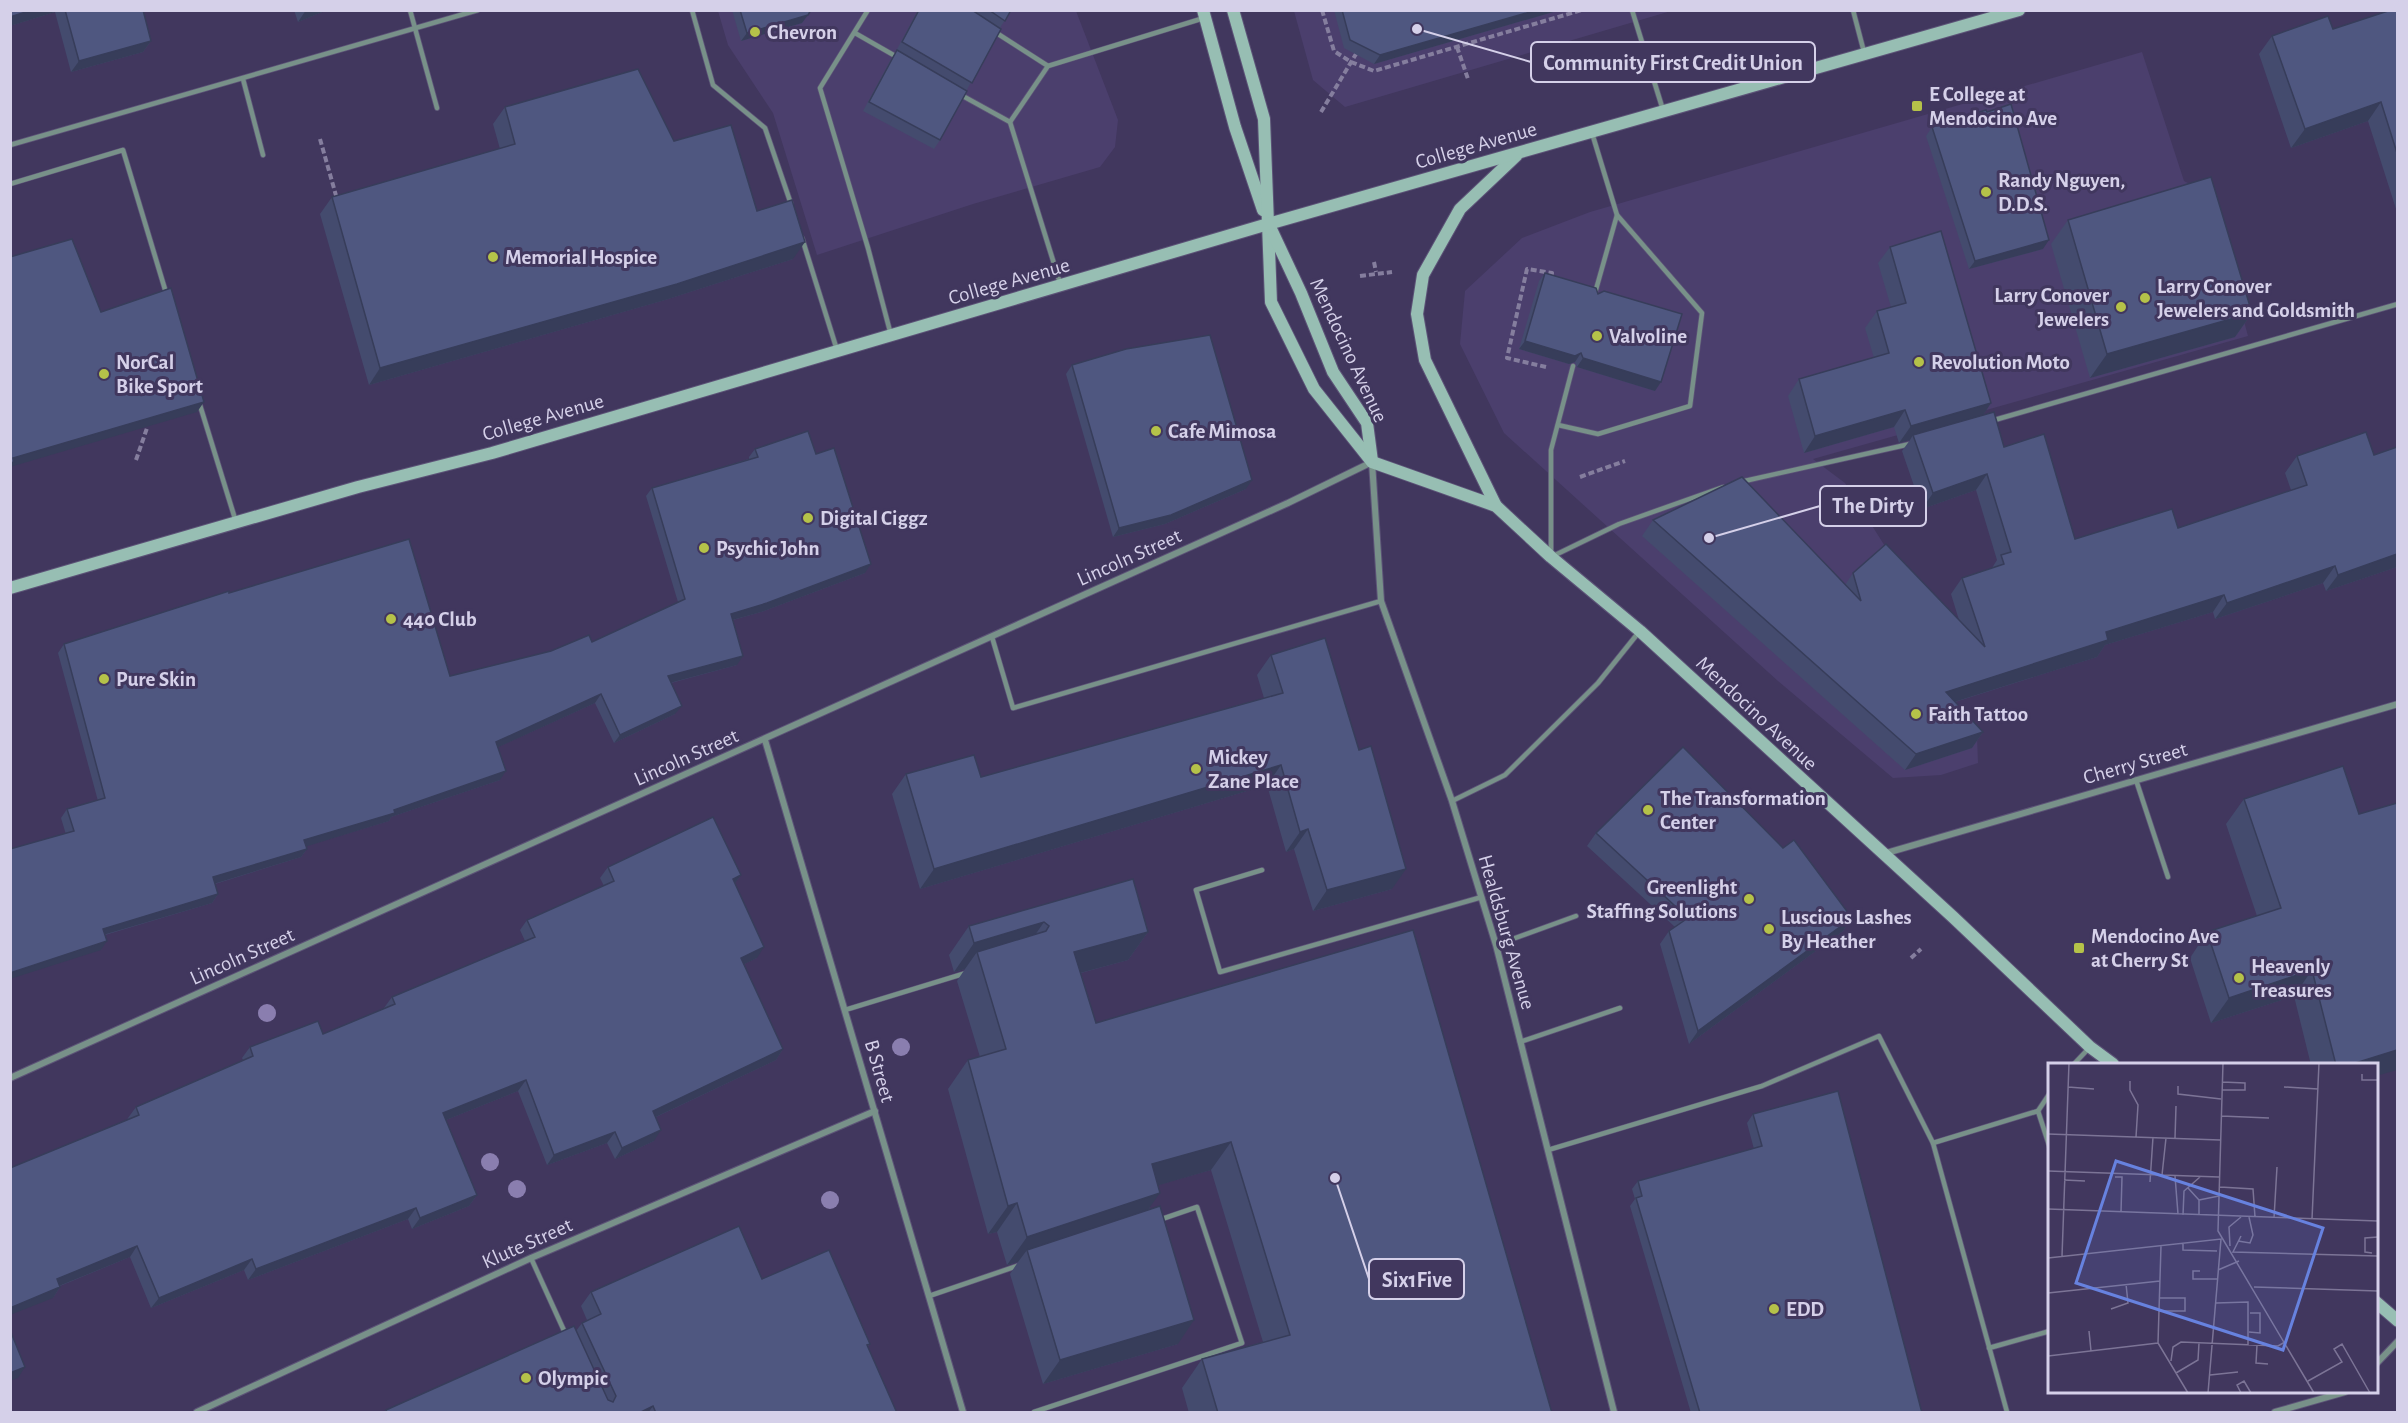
<svg xmlns="http://www.w3.org/2000/svg" width="2408" height="1423" viewBox="0 0 2408 1423" font-family="'Alegreya Sans',sans-serif">
<style>
.built{fill:#4b3f6d}
.lines{fill:none;stroke-linecap:round;stroke-linejoin:round}
.lane-casing{stroke:#5c5377;stroke-width:6}
.street-casing{stroke:#5c5377;stroke-width:8}
.secondary-casing{stroke:#5c5377;stroke-width:14}
.path{stroke:#857e9e;stroke-width:4;stroke-dasharray:6 3;stroke-linecap:butt}
.lane{stroke:#789189;stroke-width:4.5}
.street{stroke:#789189;stroke-width:6}
.secondary{stroke:#97beb3;stroke-width:12}
.tree{fill:#8a7eaf}
.wall{fill:#444b6e}
.shaded-wall{fill:#373d5a}
.building{fill:#4f5780;stroke:#373d5a;stroke-width:1.5}
.poi-dot{fill:#b5c249;stroke:#41375e;stroke-width:2}
.labels{text-anchor:middle;stroke-width:6;stroke-linejoin:round;paint-order:stroke}
.poi-label{font-size:21px;font-weight:bold;fill:#d5d0e9;stroke:#41375e;text-anchor:start}
.street-label{font-size:21px;fill:#d5d0e9;stroke:#41375e}
.inset-road{fill:none;stroke:#7c7496;stroke-width:1.5}
.view{fill:#6782df;fill-opacity:0.15;stroke:#6782df;stroke-width:3}
.inset-edge{fill:none;stroke:#d5d0e9;stroke-width:3}
.leader{fill:none;stroke:#d5d0e9;stroke-width:2}
.callout-dot{fill:#d5d0e9;stroke:#41375e;stroke-width:2}
.callout{fill:#41375e;stroke:#d5d0e9;stroke-width:2}
.callout-label{font-size:22px;text-anchor:middle;font-weight:bold;fill:#d5d0e9}
</style>
<rect width="100%" height="100%" fill="#41375e"/>
<!-- built -->
<g class="built">
<path d="M718 11H1076L1118 120 1115 147 1100 167 973 204 817 255 773 113 728 45Z"/>
<path d="M1294 11H1671L1345 107 1313 80Z"/>
<path d="M2142 52 2184 181 2210 195 2248 336 1813 459 1845 483 1888 551 1897 653 1977 736 1978 763 1941 775 1893 778 1778 681 1504 433 1460 344 1465 291 1522 238 1590 212Z"/>
</g>
<g class="lines">
<defs>
<g id="lane">
<path d="M410 10 437 108"/>
<path d="M692 10 713 85 765 128 791 204"/>
<path d="M868 10 820 88 868 248 891 335"/>
<path d="M1632 10 1663 110"/>
<path d="M1853 10 1864 52"/>
<path d="M995 32 1048 66"/>
<path d="M855 33 897 57"/>
<path d="M243 79 263 155"/>
<path d="M961 95 1010 122 1060 283"/>
<path d="M1010 122 1048 66 1204 18"/>
<path d="M10 145 478 10"/>
<path d="M10 184 123 150 167 296"/>
<path d="M802 238 837 350"/>
<path d="M1595 293 1617 215"/>
<path d="M1573 366 1551 450V557L1619 524 1723 487"/>
<path d="M199 402 236 522"/>
<path d="M1991 421 2398 304"/>
<path d="M1558 425 1598 434 1690 406 1702 313 1617 215 1592 133"/>
<path d="M1740 482 1910 444"/>
<path d="M992 637 1013 708 1381 601"/>
<path d="M2136 780 2168 877"/>
<path d="M1452 801 1505 775 1598 683 1639 632"/>
<path d="M1262 870 1196 890 1220 972 1482 897"/>
<path d="M1496 945 1576 916"/>
<path d="M845 1010 966 973"/>
<path d="M1520 1042 1620 1008"/>
<path d="M2074 1064 2090 1047"/>
<path d="M2038 1111 2050 1093"/>
<path d="M1933 1143 2038 1111 2050 1148"/>
<path d="M1548 1150 1762 1086 1879 1036 1933 1143 2007 1412"/>
<path d="M531 1258 566 1335"/>
<path d="M929 1296 1020 1265"/>
<path d="M1989 1348 2050 1331"/>
<path d="M1034 1412 1242 1343 1197 1207 1159 1220"/>
</g>
<g id="street">
<path d="M765 740 963 1412"/>
<path d="M1883 854 2398 704"/>
<path d="M10 1078 1288 503 1372 462 1381 601 1452 801 1496 945 1614 1412"/>
<path d="M2376 1364 2398 1341"/>
<path d="M197 1412 531 1258 875 1111"/>
<path d="M2275 1412 2345 1392"/>
</g>
<g id="secondary">
<path d="M1203 10 1235 127 1263 210"/>
<path d="M1233 10 1264 119 1271 302 1314 389 1372 462 1496 506 1551 557 1640 631 1953 917 2090 1047 2113 1064"/>
<path d="M1271 229 1301 293 1333 372 1367 423 1372 461"/>
<path d="M1496 506 1425 360 1417 314 1423 275 1460 209 1516 156"/>
<path d="M10 588 358 487 492 453 1268 224 2019 10"/>
<path d="M2376 1302 2398 1321"/>
</g>
</defs>
<!-- lane casing -->
<use href="#lane" class="lane-casing"/>
<!-- street casing -->
<use href="#street" class="street-casing"/>
<!-- secondary casing -->
<use href="#secondary" class="secondary-casing"/>
<!-- path -->
<g class="path">
<path d="M1322 10 1334 51 1351 62 1374 71 1582 10"/>
<path d="M1457 47 1468 79"/>
<path d="M1321 112 1356 54"/>
<path d="M320 139 337 199"/>
<path d="M1374 262 1376 272"/>
<path d="M1360 276 1392 272"/>
<path d="M1546 367 1507 358 1527 269 1552 273 1551 278"/>
<path d="M136 460 147 428"/>
<path d="M1580 477 1625 461"/>
<path d="M1911 958 1921 949"/>
</g>
<!-- lane -->
<use href="#lane" class="lane"/>
<!-- street -->
<use href="#street" class="street"/>
<!-- secondary -->
<use href="#secondary" class="secondary"/>
</g>
<!-- trees -->
<g class="tree">
<circle cx="267" cy="1013" r="9"/>
<circle cx="901" cy="1047" r="9"/>
<circle cx="490" cy="1162" r="9"/>
<circle cx="517" cy="1189" r="9"/>
<circle cx="830" cy="1200" r="9"/>
</g>
<!-- wall -->
<g class="wall">
<path d="M10 10H143L151 41 143 52 71 72 55 12 10 26Z"/>
<path d="M294 10H327L298 22Z"/>
<path d="M732 10H811L802 23 741 41Z"/>
<path d="M918 10H1011L1000 28 940 140 934 149 863 111 891 59 896 52V51Z"/>
<path d="M1334 10H1560L1374 64 1344 48Z"/>
<path d="M2397 10V212L2368 121 2291 148 2259 54 2272 36 2333 29Z"/>
<path d="M505 107 674 141 757 211 793 259 665 300 369 385 320 214 332 197 500 149 493 124Z"/>
<path d="M1932 127 2043 249 1969 269 1926 136Z"/>
<path d="M2068 220 2252 313 2235 337 2090 378 2051 244Z"/>
<path d="M1890 247 1991 403 1983 415 2004 447 2075 539 2178 528 2291 490 2285 473 2297 456 2397 567 2326 591 2323 583 2215 619 2213 612 2105 645 2097 657 1955 702 1983 732 1972 748 1905 770 1642 536 1653 520 1845 585 1853 573 1959 620 1951 594 1962 578 1992 568 1997 560 1976 490 1922 509 1902 451 1910 440 1899 443 1894 427 1804 453 1788 396 1799 379 1874 358 1865 328 1877 311 1891 307 1878 263Z"/>
<path d="M1545 273 1598 294 1655 391 1577 367 1575 362 1569 364 1519 349 1539 281Z"/>
<path d="M1072 365 1246 489 1165 524 1113 537 1066 374Z"/>
<path d="M755 449 816 454 865 573 761 612 733 620 737 665 671 683 675 714 614 743 595 703 498 747 500 780 391 817 389 821 306 846 307 849 301 857 215 884 218 894 212 903 105 935 101 950 61 818 67 809 98 801 58 653 64 644 229 593 450 676 592 642 678 602 646 496 652 488 749 459V457Z"/>
<path d="M1271 655 1392 889 1313 911 1294 849 1286 852 1267 785 920 889 892 794 906 774 981 777 1264 698 1257 675Z"/>
<path d="M2244 799 2376 1065H2311L2294 996 2211 1023 2190 958 2207 932 2257 916 2226 824Z"/>
<path d="M1596 833 1852 918 1843 931 1689 1044 1660 944 1669 931 1675 927 1587 846Z"/>
<path d="M608 867 741 875 735 883 757 958 744 964 783 1049 776 1060 656 1117 654 1141 615 1159 607 1143 547 1165 518 1091 446 1120 477 1195 469 1206 412 1229 408 1219 248 1280 244 1270 151 1308 130 1257 60 1286V1287L53 1298 128 1118 136 1107 243 1060 242 1058 250 1047 323 1034 384 1009V1008L392 997 525 941 520 930 527 920 604 886 600 878Z"/>
<path d="M1133 879 1148 932 1128 960 1081 973 1096 1023 1552 1413H1189L1182 1388 1202 1359 1263 1342 1211 1170 1158 1185 1149 1209 1178 1344 1043 1384 1010 1274 1018 1262 1007 1265 997 1232 988 1234 948 1089 968 1060 980 1057 957 981 965 969 954 972 949 955 969 926Z"/>
<path d="M1753 1114 1922 1413H1691L1630 1206 1635 1199 1632 1189 1638 1181 1754 1149 1747 1123Z"/>
<path d="M762 1279 870 1344 867 1347 897 1413H384L386 1410 576 1331 582 1323 587 1320 581 1306 591 1292Z"/>
</g>
<!-- shaded-wall -->
<g class="shaded-wall">
<path d="M32 10H56L55 12 10 26V17Z"/>
<path d="M306 10H327L298 22Z"/>
<path d="M1537 10H1560L1374 64 1380 55Z"/>
<path d="M808 15 802 23 741 41 747 33Z"/>
<path d="M151 41 143 52 71 72 79 61Z"/>
<path d="M2381 102 2368 121 2291 148 2305 129Z"/>
<path d="M2049 240 2043 249 1969 269 1975 261Z"/>
<path d="M805 242 793 259 665 300 369 385 380 368Z"/>
<path d="M2252 313 2235 337 2090 378 2107 354Z"/>
<path d="M1525 341 1581 353 1575 362 1569 364 1519 349Z"/>
<path d="M1583 358 1661 382 1655 391 1577 367Z"/>
<path d="M204 402 197 412 10 467V462L13 458Z"/>
<path d="M1991 403 1980 420 1913 435 1910 440 1899 443 1911 426Z"/>
<path d="M1905 410 1894 427 1804 453 1815 436Z"/>
<path d="M1987 474 1976 490 1922 509 1933 493Z"/>
<path d="M1252 480 1246 489 1165 524 1113 537 1119 528Z"/>
<path d="M2397 554V567L2326 591 2338 575Z"/>
<path d="M871 564 865 573 761 612 725 622 731 614Z"/>
<path d="M2335 566 2323 583 2215 619 2227 603Z"/>
<path d="M2224 595 2213 612 2105 645 2097 657 1935 708 1946 692 2106 632Z"/>
<path d="M743 656 737 665 662 685 668 676Z"/>
<path d="M601 694 595 703 490 751 496 742Z"/>
<path d="M682 706 675 714 614 743 620 735Z"/>
<path d="M1983 732 1972 748 1905 770 1916 754Z"/>
<path d="M1281 765 1267 785 920 889 934 869Z"/>
<path d="M506 771 500 780 391 817 389 821 298 849 304 840Z"/>
<path d="M1308 829 1294 849 1286 852 1300 832Z"/>
<path d="M307 849 301 857 207 886 213 877Z"/>
<path d="M1406 869 1392 889 1313 911 1327 890Z"/>
<path d="M741 875 733 886V879Z"/>
<path d="M218 894 212 903 96 937 103 929Z"/>
<path d="M1852 918 1843 931 1689 1044 1698 1031Z"/>
<path d="M1044 922 1024 951 977 952 965 969 954 972 974 943Z"/>
<path d="M1148 932 1128 960 1054 980 1074 952Z"/>
<path d="M107 941 101 950 10 979V973Z"/>
<path d="M764 947 757 958 734 969 741 958Z"/>
<path d="M2312 970 2294 996 2211 1023 2229 998Z"/>
<path d="M783 1049 776 1060 645 1122 653 1111Z"/>
<path d="M2397 1050V1070L2376 1076V1065H2349Z"/>
<path d="M526 1080 518 1091 436 1124 443 1113Z"/>
<path d="M661 1130 654 1141 615 1159 622 1148Z"/>
<path d="M615 1132 607 1143 547 1165 554 1155Z"/>
<path d="M1231 1142 1211 1170 1132 1193 1152 1164Z"/>
<path d="M1160 1193 1140 1221 1027 1250 1018 1262 1007 1265 1027 1237Z"/>
<path d="M477 1195 469 1206 412 1229 420 1218Z"/>
<path d="M1017 1203 997 1232 988 1234 1008 1206Z"/>
<path d="M416 1208 408 1219 248 1280 256 1269Z"/>
<path d="M137 1246 130 1257 49 1290 57 1279Z"/>
<path d="M252 1259 244 1270 151 1308 159 1298Z"/>
<path d="M60 1287 53 1298 10 1315V1308Z"/>
<path d="M1194 1320 1178 1344 1043 1384 1060 1360Z"/>
<path d="M25 1367 18 1378 10 1381V1373Z"/>
<path d="M653 1406 648 1413H639Z"/>
</g>
<!-- building -->
<g class="building">
<path d="M10 10H32L10 17Z"/>
<path d="M65 10H143L151 41 79 61Z"/>
<path d="M740 10H811L808 15 747 33Z"/>
<path d="M919 10H972L1001 29 972 83 902 42Z"/>
<path d="M989 10H1011L1005 21Z"/>
<path d="M1342 10H1537L1380 55 1350 40Z"/>
<path d="M2391 10H2397V153L2381 102 2305 129 2272 36 2328 16 2333 29Z"/>
<path d="M897 50 967 91 940 140 869 102Z"/>
<path d="M638 69 674 141 731 125 757 211 792 200 805 242 677 284 380 368 332 197 515 144 505 107Z"/>
<path d="M2011 104 2049 240 1975 261 1932 127 1986 110 1987 112Z"/>
<path d="M2211 177 2252 313 2107 354 2068 220Z"/>
<path d="M1941 231 1991 403 1911 426 1905 410 1815 436 1799 379 1889 353 1877 311 1906 303 1890 247Z"/>
<path d="M72 239 101 312 171 288 204 402 13 458 14 462 10 463V257Z"/>
<path d="M1545 273 1596 288 1598 294 1604 291 1682 314 1661 382 1583 358 1581 353 1575 356 1525 341Z"/>
<path d="M1210 335 1252 480 1171 515 1119 528 1072 365 1126 349Z"/>
<path d="M1994 412 2004 447 2044 434 2075 539 2172 509 2178 528 2307 485 2297 456 2366 432 2374 455 2397 447V554L2338 575 2335 566 2227 603 2224 595 2106 632 2108 640 1946 692 1983 732 1916 754 1653 520 1742 477 1861 601 1853 573 1886 544 1985 647 1962 578 2004 564 2001 555 2011 552 1987 474 1933 493 1913 435Z"/>
<path d="M808 431 816 454 834 448 871 564 767 603 731 614 743 656 668 676 682 706 620 735 601 694 496 742 506 771 394 810 395 813 304 840 307 849 213 877 218 894 103 929 107 941 10 973V849L74 831 67 809 105 798 64 644 229 591V593L409 539 450 676 551 651 589 635 592 642 685 599 652 488 758 457 755 449Z"/>
<path d="M1325 638 1359 750 1371 746 1406 869 1327 890 1308 829 1300 832 1281 765 934 869 906 774 974 755 981 777 1283 693 1271 655Z"/>
<path d="M1683 747 1783 848 1794 840 1852 918 1698 1031 1669 931 1688 918 1596 833Z"/>
<path d="M2343 766 2359 814 2397 803V1050L2349 1065H2336L2312 970 2229 998 2207 932 2281 908 2244 799Z"/>
<path d="M713 817 741 875 733 879 764 947 741 958 783 1049 653 1111 661 1130 622 1148 615 1132 554 1155 526 1080 443 1113 477 1195 420 1218 416 1208 256 1269 252 1259 159 1298 137 1246 57 1279 60 1287 10 1308V1168L139 1115 136 1107 253 1056 250 1047 318 1021 323 1034 395 1004 392 997 535 937 527 920 614 881 608 867Z"/>
<path d="M1133 879 1148 932 1074 952 1096 1023 1413 930 1552 1413H1218L1202 1359 1290 1335 1231 1142 1152 1164 1160 1193 1027 1237 1017 1203 1008 1206 968 1060 1006 1049 977 952 1046 931 1049 926 1044 922 974 943 969 926Z"/>
<path d="M1838 1091 1922 1413H1700L1636 1198 1642 1196 1638 1181 1762 1146 1753 1114Z"/>
<path d="M1160 1206 1194 1320 1060 1360 1027 1250Z"/>
<path d="M739 1226 762 1279 829 1250 870 1344 867 1345 897 1413H656L653 1406 639 1413H387L386 1410 574 1326 608 1400 613 1402 616 1396 582 1323 601 1314 591 1292Z"/>
<path d="M10 1330 25 1367 10 1373Z"/>
</g>
<!-- markers -->
<g class="poi-dot">
<circle cx="755" cy="32" r="6"/>
<rect x="1911" y="100" width="12" height="12" rx="3"/>
<circle cx="1986" cy="192" r="6"/>
<circle cx="493" cy="257" r="6"/>
<circle cx="2145" cy="298" r="6"/>
<circle cx="2121" cy="307" r="6"/>
<circle cx="1597" cy="336" r="6"/>
<circle cx="1919" cy="362" r="6"/>
<circle cx="104" cy="374" r="6"/>
<circle cx="1156" cy="431" r="6"/>
<circle cx="808" cy="518" r="6"/>
<circle cx="704" cy="548" r="6"/>
<circle cx="391" cy="619" r="6"/>
<circle cx="104" cy="679" r="6"/>
<circle cx="1916" cy="714" r="6"/>
<circle cx="1196" cy="769" r="6"/>
<circle cx="1648" cy="810" r="6"/>
<circle cx="1749" cy="899" r="6"/>
<circle cx="1769" cy="929" r="6"/>
<rect x="2073" y="942" width="12" height="12" rx="3"/>
<circle cx="2239" cy="978" r="6"/>
<circle cx="1774" cy="1309" r="6"/>
<circle cx="526" cy="1378" r="6"/>
</g>
<g class="labels">
<!-- poi labels -->
<g class="poi-label">
<text x="767" y="39">Chevron</text>
<text x="1929" y="101">E College at<tspan x="1929" dy="24">Mendocino Ave</tspan></text>
<text x="1998" y="187">Randy Nguyen,<tspan x="1998" dy="24">D.D.S.</tspan></text>
<text x="505" y="264">Memorial Hospice</text>
<text x="2157" y="293">Larry Conover<tspan x="2157" dy="24">Jewelers and Goldsmith</tspan></text>
<text x="2109" y="302" text-anchor="end">Larry Conover<tspan x="2109" dy="24">Jewelers</tspan></text>
<text x="1609" y="343">Valvoline</text>
<text x="116" y="369">NorCal<tspan x="116" dy="24">Bike Sport</tspan></text>
<text x="1931" y="369">Revolution Moto</text>
<text x="1168" y="438">Cafe Mimosa</text>
<text x="820" y="525">Digital Ciggz</text>
<text x="716" y="555">Psychic John</text>
<text x="403" y="626">440 Club</text>
<text x="116" y="686">Pure Skin</text>
<text x="1928" y="721">Faith Tattoo</text>
<text x="1208" y="764">Mickey<tspan x="1208" dy="24">Zane Place</tspan></text>
<text x="1660" y="805">The Transformation<tspan x="1660" dy="24">Center</tspan></text>
<text x="1737" y="894" text-anchor="end">Greenlight<tspan x="1737" dy="24">Staffing Solutions</tspan></text>
<text x="1781" y="924">Luscious Lashes<tspan x="1781" dy="24">By Heather</tspan></text>
<text x="2091" y="943">Mendocino Ave<tspan x="2091" dy="24">at Cherry St</tspan></text>
<text x="2251" y="973">Heavenly<tspan x="2251" dy="24">Treasures</tspan></text>
<text x="1786" y="1316">EDD</text>
<text x="538" y="1385">Olympic</text>
</g>
<!-- street labels -->
<g class="street-label">
<text transform="translate(1476 145) rotate(-16)" y="7">College Avenue</text>
<text transform="translate(1009 281) rotate(-16)" y="7">College Avenue</text>
<text transform="translate(1349 350) rotate(65)" y="7">Mendocino Avenue</text>
<text transform="translate(543 417) rotate(-16)" y="7">College Avenue</text>
<text transform="translate(1129 557) rotate(-24)" y="7">Lincoln Street</text>
<text transform="translate(1757 713) rotate(43)" y="7">Mendocino Avenue</text>
<text transform="translate(686 757) rotate(-24)" y="7">Lincoln Street</text>
<text transform="translate(2135 763) rotate(-16)" y="7">Cherry Street</text>
<text transform="translate(1507 932) rotate(74)" y="7">Healdsburg Avenue</text>
<text transform="translate(242 956) rotate(-24)" y="7">Lincoln Street</text>
<text transform="translate(880 1071) rotate(74)" y="7">B Street</text>
<text transform="translate(527 1243) rotate(-24)" y="7">Klute Street</text>
</g>
</g>
<!-- overview -->
<g transform="translate(2048 1063)">
<rect width="330" height="330" fill="#41375e"/>
<path class="inset-road" d="M175 0 170 168 266 330M314 11V17H330M82 18V27L90 42 88 74M130 23V31L173 36M20 24 46 26M236 24 270 26M174 27H197V20L174 19M173 53 221 55M0 71 172 77M127 75 128 43M0 108 171 114M114 112 118 75M127 113 130 151M67 114H74L73 149M16 117 37 118M102 119 105 74M172 124 205 126 207 154M140 125 151 137V152M151 137 171 133M0 146 330 158M135 152 136 128 152 114M226 155 229 104M264 156 271 0M193 173 185 189 330 193M190 178 202 180 205 172 201 154M135 180V187L169 188M113 183 110 280 140 330M182 183 181 164 193 154M324 190 317 189V175L330 174M14 193 21 0M0 195 173 176 160 330M170 207 191 198M152 208H145V216H170M206 224 330 228M0 230 112 218M168 240 200 239V282M63 246 80 240 78 221M111 248H137V235H111M41 268 43 288M201 269 212 270V250H202M209 282 208 300 220 301M0 293 110 280M123 298 125 284 133 279 230 283 237 279M128 310 150 297 151 280M162 312 190 309M260 318 294 299 286 286 294 281 322 330M193 330 189 322 196 318 203 330"/>
<path class="view" d="M68 98 275 165 235 287 28 220Z"/>
<rect width="330" height="330" class="inset-edge"/>
</g>
<!-- callouts -->
<path class="leader" d="M1417 29L1531 62M1709 538L1820 506M1335 1178L1369 1279"/>
<g class="callout-dot">
<circle cx="1417" cy="29" r="6"/>
<circle cx="1709" cy="538" r="6"/>
<circle cx="1335" cy="1178" r="6"/>
</g>
<g class="callout">
<rect x="1531" y="42" width="284" height="40" rx="6"/>
<rect x="1820" y="486" width="106" height="40" rx="6"/>
<rect x="1369" y="1259" width="95" height="40" rx="6"/>
</g>
<g class="callout-label">
<text x="1673" y="70">Community First Credit Union</text>
<text x="1873" y="513">The Dirty</text>
<text x="1417" y="1287">Six1Five</text>
</g>
<!-- border -->
<rect width="2408" height="1423" fill="none" stroke="#d5d0e9" stroke-width="24"/>
</svg>
